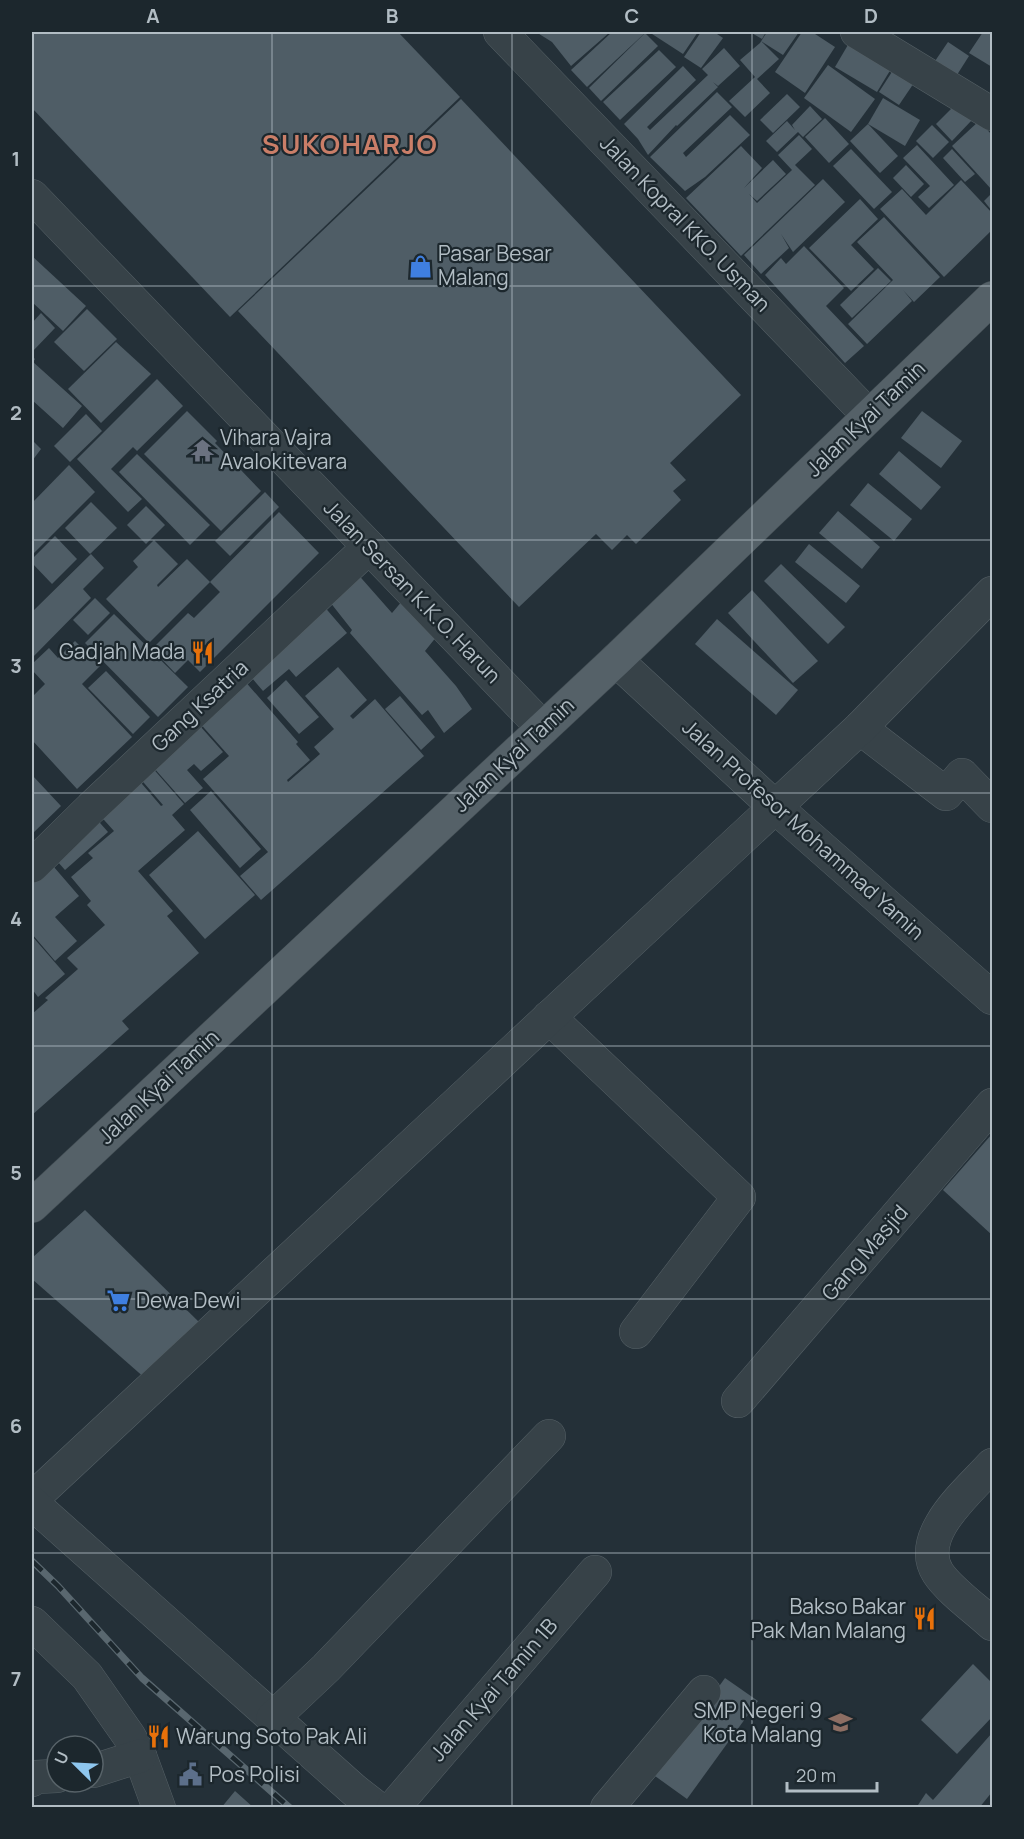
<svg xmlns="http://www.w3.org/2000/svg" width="1024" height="1839" viewBox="0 0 1024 1839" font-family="Manrope,sans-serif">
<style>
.building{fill:#4f5d66}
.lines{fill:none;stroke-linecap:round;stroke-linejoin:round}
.minor-casing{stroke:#556066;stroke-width:34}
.major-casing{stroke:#404b51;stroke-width:34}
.minor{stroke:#374248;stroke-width:33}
.major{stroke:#556168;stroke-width:33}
.rail-casing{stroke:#59676f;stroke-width:7}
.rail{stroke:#1c272d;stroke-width:4.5;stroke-dasharray:14;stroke-linecap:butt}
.grid{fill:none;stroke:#b2bdc4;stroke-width:1.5;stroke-opacity:0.55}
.labels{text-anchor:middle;stroke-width:4.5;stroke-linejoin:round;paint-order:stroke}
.street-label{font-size:21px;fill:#b2bdc4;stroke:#1c272d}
.poi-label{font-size:21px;fill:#b2bdc4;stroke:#1c272d;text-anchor:start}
.district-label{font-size:27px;font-weight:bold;letter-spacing:1.5px;fill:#ca7e68;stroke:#1c272d}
.neatline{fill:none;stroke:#b2bdc4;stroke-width:2}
.grid-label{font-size:20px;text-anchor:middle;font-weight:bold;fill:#b2bdc4}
</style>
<rect width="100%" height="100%" fill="#243038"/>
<!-- building -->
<g class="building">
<path d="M32 32H398L460 97 230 317 32 108Z"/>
<path d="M536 32H610L571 66 552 42Z"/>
<path d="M612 32H646L587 87 571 70Z"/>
<path d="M649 32H698L683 54Z"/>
<path d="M701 32H714L723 38 701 68 684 57Z"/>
<path d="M750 32H766L762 39Z"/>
<path d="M767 32H799L783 55 761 41 779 59 757 79 770 93 745 117 729 101 755 77 740 60 760 43Z"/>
<path d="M802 32H812L835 47 805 93 775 72Z"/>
<path d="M983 32H992V67L969 53Z"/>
<path d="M645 33 658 46 601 101 589 88Z"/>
<path d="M852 38 894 64 877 92 835 67Z"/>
<path d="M948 42 969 56 955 78 933 64Z"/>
<path d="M724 48 740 66 718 86 713 82 718 87 677 126 676 125 648 155 638 139 624 124 683 66 696 80 647 127 650 130 708 75 702 69Z"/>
<path d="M659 50 676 67 620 120 603 102Z"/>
<path d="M897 64 918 77 899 105 879 92Z"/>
<path d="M828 65 875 99 851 132 804 98Z"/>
<path d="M717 92 732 107 683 153 686 157 730 115 750 135 705 177 685 191 650 157Z"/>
<path d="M787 94 800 107 773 133 760 120Z"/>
<path d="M883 98 920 120 905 146 868 124Z"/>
<path d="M461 99 741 395 670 463 686 480 673 491 681 500 636 544 627 535 612 550 596 534 519 607 238 311Z"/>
<path d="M956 104 972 120 952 141 936 124Z"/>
<path d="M810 106 822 119 803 137 798 132 777 152 766 141 787 121 795 130 792 125Z"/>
<path d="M825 118 849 144 829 163 805 137Z"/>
<path d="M979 121 992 135V190L952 146Z"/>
<path d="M868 124 898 156 880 173 850 141Z"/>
<path d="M932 125 949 142 933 158 916 141Z"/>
<path d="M799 135 812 149 795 165 815 185 741 256 686 198 741 146 762 168 744 188 773 160 786 174 757 201 749 194 757 203 792 170 778 155Z"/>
<path d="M917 145 954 185 929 208 918 197 930 186 903 158Z"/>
<path d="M851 149 892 192 874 209 833 166Z"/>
<path d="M952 149 975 174 965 182 943 158Z"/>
<path d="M906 165 924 184 911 197 893 178Z"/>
<path d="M823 179 845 202 793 252 781 234 789 248 761 274 744 255Z"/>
<path d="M961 180 992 213V230L944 277 880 209 902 189 926 215Z"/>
<path d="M992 193V211L984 201Z"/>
<path d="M860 199 878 219 851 245 874 269 851 291 809 248Z"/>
<path d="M884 217 940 277 914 302 903 290 912 301 867 344 848 324 893 280 857 242Z"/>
<path d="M804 246 844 288 826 306 864 346 845 363 765 275 781 258 786 264Z"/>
<path d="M32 256 86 306 63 331 32 302Z"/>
<path d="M878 268 891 281 852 318 840 305Z"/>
<path d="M87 309 117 339 84 371 54 342Z"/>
<path d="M41 313 55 328 32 352V323Z"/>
<path d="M116 342 151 374 101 423 68 389Z"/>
<path d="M32 356 35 359 33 362 82 406 63 428 32 400Z"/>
<path d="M157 379 183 406 137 451 133 447 111 469 142 499 128 512 77 459Z"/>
<path d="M187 411 217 441 215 443 261 491 221 531 144 454Z"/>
<path d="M922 411 962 441 941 468 901 438Z"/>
<path d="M86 414 102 431 70 462 54 446Z"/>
<path d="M32 440 41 449 32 461Z"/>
<path d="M899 451 941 487 921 510 879 474Z"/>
<path d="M137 454 210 525 190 545 119 472Z"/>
<path d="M69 465 95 492 32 555V503Z"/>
<path d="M868 483 912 519 894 541 850 505Z"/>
<path d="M265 492 279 507 230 556 215 541Z"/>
<path d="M91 502 117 528 90 554 65 528Z"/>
<path d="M146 506 165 525 146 544 127 525Z"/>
<path d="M838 511 880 547 862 569 819 533Z"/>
<path d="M279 512 319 553 200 672 188 660 175 673 152 649 188 613 194 618 220 592 210 582Z"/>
<path d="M55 536 77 559 52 584 32 563V559Z"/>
<path d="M154 540 178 564 157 585 158 587 187 559 210 582 149 643 106 599 138 567 133 561Z"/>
<path d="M809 544 860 586 846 603 795 562Z"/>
<path d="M91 554 104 568 83 589 91 598 32 658V612Z"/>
<path d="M781 564 845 627 828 644 764 581Z"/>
<path d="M355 571 392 613 403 600 441 631 425 651 456 686 472 709 444 733 428 710 422 715 350 633 352 630 326 597Z"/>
<path d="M752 590 818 661 793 683 728 613Z"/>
<path d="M95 598 110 613 88 635 73 620Z"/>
<path d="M322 604 347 633 296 677 289 669 263 691 246 671Z"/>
<path d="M114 614 188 687 158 717 85 643Z"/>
<path d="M717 619 798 690 776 715 695 644Z"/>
<path d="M75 641 100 666 82 684 132 737 77 789 32 740V694L33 696 45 684 32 670V664L49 648 58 658Z"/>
<path d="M338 667 367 700 350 716 353 719 375 699 424 756 261 900 240 876 268 852 203 779 229 756 197 720 243 679 298 742 296 744 310 760 287 780 288 782 320 754 314 747 334 729 305 696Z"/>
<path d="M106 671 150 717 133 734 88 688Z"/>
<path d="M286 680 319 717 299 734 267 698Z"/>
<path d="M400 696 435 737 421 750 385 709Z"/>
<path d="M193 718 223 752 201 771 194 764 187 770 203 788 185 803 146 759Z"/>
<path d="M150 765 184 804 172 815 185 830 138 871 173 911 167 916 199 953 122 1021 129 1029 32 1115V1014L48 1000 45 998 78 969 67 958 105 925 87 905 91 901 71 877 93 858 88 853 114 831 96 811 136 777 161 806 163 805 138 776Z"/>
<path d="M32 775 61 806 32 834Z"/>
<path d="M211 791 261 849 240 868 190 810Z"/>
<path d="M93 815 108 832 65 870 50 853Z"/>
<path d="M198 831 255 895 205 939 149 875Z"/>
<path d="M47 859 79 896 55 917 77 941 55 961 32 934V872Z"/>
<path d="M32 936 65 974 38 997 32 989Z"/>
<path d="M992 1134V1235L943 1190Z"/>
<path d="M85 1210 201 1324 146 1379 32 1279V1258Z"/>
<path d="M973 1664 992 1683V1717L957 1754 921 1720Z"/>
<path d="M725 1678 758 1701 687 1799 655 1776Z"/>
<path d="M992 1733V1792L979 1808H916L926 1793 933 1800Z"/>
<path d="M235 1791 254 1808H221Z"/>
</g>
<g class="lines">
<defs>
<g id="minor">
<path d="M500 32 869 416"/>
<path d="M857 32 992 114"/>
<path d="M32 196 543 728"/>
<path d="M616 660 774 806 992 998"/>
<path d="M860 728 946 794 962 775 992 806"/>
<path d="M32 866 91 808 369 547"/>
<path d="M549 1017 739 1197 636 1332"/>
<path d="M738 1401 992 1105"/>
<path d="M992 1465C970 1490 914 1535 938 1573 949 1590 977 1610 992 1624"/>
<path d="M32 1499 860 728 992 593"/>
<path d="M32 1503 354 1790 377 1808"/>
<path d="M32 1623 87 1676 129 1736 140 1756 159 1808"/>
<path d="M273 1718 326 1668 549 1436"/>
<path d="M93 1771 140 1756"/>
<path d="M32 1780 35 1777 57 1776"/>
<path d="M393 1808 595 1572"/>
<path d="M607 1808 704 1692"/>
</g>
<path id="major" d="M32 1206 616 660 992 298"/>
</defs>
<!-- minor casing -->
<use href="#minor" class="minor-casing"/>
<!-- major casing -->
<use href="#major" class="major-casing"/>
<!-- minor -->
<use href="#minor" class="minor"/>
<!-- major -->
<use href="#major" class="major"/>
<defs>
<path id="rail" d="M32 1561 58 1586 142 1678 290 1808"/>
</defs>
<!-- rail casing -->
<use href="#rail" class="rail-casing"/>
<!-- rail -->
<use href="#rail" class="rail"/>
</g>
<!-- grid -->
<path class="grid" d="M272 32V1808M512 32V1808M752 32V1808M32 286H992M32 540H992M32 793H992M32 1046H992M32 1299H992M32 1553H992"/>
<!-- icons -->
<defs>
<symbol id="shop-bare" viewBox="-9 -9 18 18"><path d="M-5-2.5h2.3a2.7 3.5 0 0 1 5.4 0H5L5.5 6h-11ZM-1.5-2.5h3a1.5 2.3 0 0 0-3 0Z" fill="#3f7fe0" stroke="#1c272d" stroke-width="2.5" paint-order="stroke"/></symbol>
<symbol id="temple-bare" viewBox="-9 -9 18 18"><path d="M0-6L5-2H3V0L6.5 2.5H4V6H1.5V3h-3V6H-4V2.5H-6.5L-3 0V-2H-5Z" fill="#6b7280" stroke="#1c272d" stroke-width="2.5" paint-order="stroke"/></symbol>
<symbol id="restaurant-bare" viewBox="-9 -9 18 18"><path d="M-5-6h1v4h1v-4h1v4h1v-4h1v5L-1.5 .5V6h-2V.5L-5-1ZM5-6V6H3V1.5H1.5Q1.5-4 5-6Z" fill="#e8710a" stroke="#1c272d" stroke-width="2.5" paint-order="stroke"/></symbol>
<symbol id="supermarket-bare" viewBox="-9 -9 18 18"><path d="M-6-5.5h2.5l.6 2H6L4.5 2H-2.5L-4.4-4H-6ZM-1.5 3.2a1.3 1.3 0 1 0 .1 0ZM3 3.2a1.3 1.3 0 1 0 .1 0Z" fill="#3f7fe0" stroke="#1c272d" stroke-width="2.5" paint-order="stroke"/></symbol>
<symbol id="school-bare" viewBox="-9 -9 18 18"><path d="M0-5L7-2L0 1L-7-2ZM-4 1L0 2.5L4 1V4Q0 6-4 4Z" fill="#8d6e63" stroke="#1c272d" stroke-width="2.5" paint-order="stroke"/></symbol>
<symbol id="civic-bare" viewBox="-9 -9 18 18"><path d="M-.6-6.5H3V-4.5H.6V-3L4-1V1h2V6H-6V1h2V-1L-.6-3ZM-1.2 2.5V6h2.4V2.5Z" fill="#5c6f8a" stroke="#1c272d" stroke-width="2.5" paint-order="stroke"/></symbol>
</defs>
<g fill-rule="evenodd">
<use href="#shop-bare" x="404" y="250" width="33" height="33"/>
<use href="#temple-bare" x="186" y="434" width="33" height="33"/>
<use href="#restaurant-bare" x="186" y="636" width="33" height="33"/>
<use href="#supermarket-bare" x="102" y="1284" width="33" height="33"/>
<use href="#restaurant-bare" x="908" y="1602" width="33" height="33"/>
<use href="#school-bare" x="824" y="1706" width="33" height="33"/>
<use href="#restaurant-bare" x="142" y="1720" width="33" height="33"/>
<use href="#civic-bare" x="174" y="1758" width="33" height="33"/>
</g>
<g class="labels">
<!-- street labels -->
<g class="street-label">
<text transform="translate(685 224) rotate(46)" y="7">Jalan Kopral KKO. Usman</text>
<text transform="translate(866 419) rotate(-44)" y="7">Jalan Kyai Tamin</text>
<text transform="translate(412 592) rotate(46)" y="7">Jalan Sersan K.K.O. Harun</text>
<text transform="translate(200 706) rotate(-43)" y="7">Gang Ksatria</text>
<text transform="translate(514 755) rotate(-43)" y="7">Jalan Kyai Tamin</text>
<text transform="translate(803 830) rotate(42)" y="7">Jalan Profesor Mohammad Yamin</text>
<text transform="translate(159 1087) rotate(-43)" y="7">Jalan Kyai Tamin</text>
<text transform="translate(865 1253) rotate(-49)" y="7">Gang Masjid</text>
<text transform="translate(494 1690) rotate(-49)" y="7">Jalan Kyai Tamin 1B</text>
</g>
<!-- poi labels -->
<g class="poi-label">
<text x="438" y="261">Pasar Besar<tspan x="438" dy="24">Malang</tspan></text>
<text x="220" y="445">Vihara Vajra<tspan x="220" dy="24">Avalokitevara</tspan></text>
<text x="185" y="659" text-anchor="end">Gadjah Mada</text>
<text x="136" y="1308">Dewa Dewi</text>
<text x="906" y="1614" text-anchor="end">Bakso Bakar<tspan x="906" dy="24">Pak Man Malang</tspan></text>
<text x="822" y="1718" text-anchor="end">SMP Negeri 9<tspan x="822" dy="24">Kota Malang</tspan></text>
<text x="176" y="1744">Warung Soto Pak Ali</text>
<text x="209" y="1782">Pos Polisi</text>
</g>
<!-- district labels -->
<g class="district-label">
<text x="350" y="154">SUKOHARJO</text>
</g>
</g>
<!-- border -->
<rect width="1024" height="1839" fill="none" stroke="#1c272d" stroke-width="66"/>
<!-- north arrow -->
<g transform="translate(75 1764) rotate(294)"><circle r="28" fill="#1c272d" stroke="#586369" stroke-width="1.5"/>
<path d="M0-4.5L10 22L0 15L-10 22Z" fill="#8ec6ee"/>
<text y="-9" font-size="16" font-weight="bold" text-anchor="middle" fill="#b2bdc4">U</text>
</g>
<!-- scale -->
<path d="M787 1782v9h90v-9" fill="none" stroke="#b2bdc4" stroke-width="3"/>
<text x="796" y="1782" font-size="18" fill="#b2bdc4" stroke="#1c272d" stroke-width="4.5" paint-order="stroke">20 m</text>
<rect x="33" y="33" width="958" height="1773" class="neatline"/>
<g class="grid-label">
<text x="153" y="23">A</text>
<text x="392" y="23">B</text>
<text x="632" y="23">C</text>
<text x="871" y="23">D</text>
<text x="16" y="166">1</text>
<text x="16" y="420">2</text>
<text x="16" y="673">3</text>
<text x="16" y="926">4</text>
<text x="16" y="1180">5</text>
<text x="16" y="1433">6</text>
<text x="16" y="1686">7</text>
</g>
</svg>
